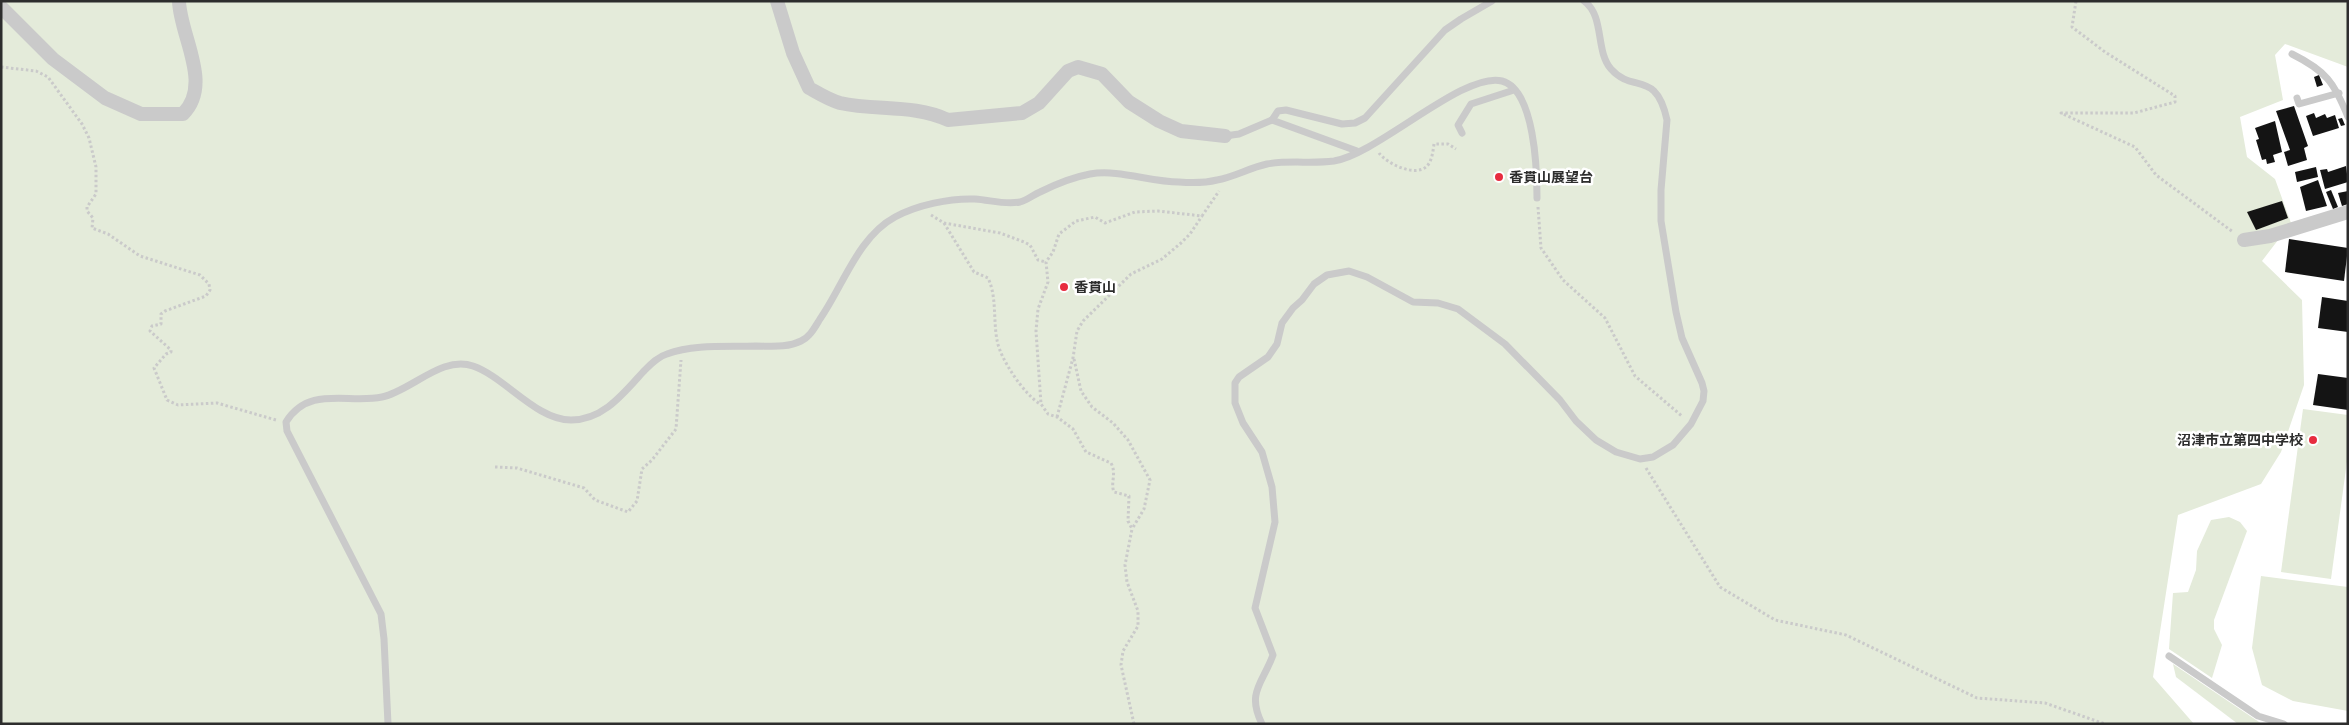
<svg xmlns="http://www.w3.org/2000/svg" width="2349" height="725" viewBox="0 0 2349 725" font-family="'DejaVu Sans','Noto Sans JP',sans-serif">
<style>
.green{fill:#e4ebda}
.building{fill:#141414}
.lines{fill:none;stroke-linecap:round;stroke-linejoin:round}
.path{stroke:#cacaca;stroke-width:3;stroke-dasharray:2.5 2.5;stroke-linecap:butt}
.service{stroke:#cacaca;stroke-width:7}
.minor{stroke:#cacaca;stroke-width:14}
.poi-dot{fill:#e72c3f;stroke:#fff;stroke-width:2}
.labels{text-anchor:middle;stroke-width:5;stroke-linejoin:round;paint-order:stroke}
.poi-label{font-size:14px;font-weight:bold;fill:#2d2d2d;stroke:#fff;text-anchor:start}
</style>
<rect width="100%" height="100%" fill="#fff"/>
<!-- green -->
<g class="green">
<path d="M1 1H2348V67L2285 44 2275 55 2283 100 2240 117 2247 157 2275 179 2291 223 2262 261 2302 300 2304 385 2281 452 2261 484 2178 515 2153 677 2194 724H1Z"/>
<path d="M2303 409 2348 415V454L2331 579 2281 572Z"/>
<path d="M2229 517 2240 522 2247 531 2214 620V629L2222 645 2212 678 2169 649 2173 593 2188 592 2196 570 2197 551 2211 520Z"/>
<path d="M2261 576 2348 587V711L2293 701 2262 685 2252 648Z"/>
<path d="M2173 664 2262 724H2238L2176 677Z"/>
</g>
<!-- building -->
<g class="building">
<path d="M2319 75 2323 85 2317 87 2314 77Z"/>
<path d="M2294 106 2308 146 2304 148 2307 160 2288 166 2284 152 2290 150 2276 111Z"/>
<path d="M2314 113 2316 118 2325 114 2327 118 2335 115 2339 128 2313 136 2306 116Z"/>
<path d="M2342 118 2345 125 2341 126 2338 119Z"/>
<path d="M2275 121 2282 152 2273 155 2275 162 2267 164 2266 159 2262 160 2256 140 2259 139 2255 128Z"/>
<path d="M2346 166 2348 182 2325 189 2320 170 2327 169 2328 172Z"/>
<path d="M2316 167 2318 177 2297 182 2295 172Z"/>
<path d="M2318 180 2327 206 2306 211 2300 187Z"/>
<path d="M2331 190 2338 207 2333 209 2326 192Z"/>
<path d="M2348 191V204L2342 206 2338 193Z"/>
<path d="M2282 201 2288 218 2256 230 2247 212Z"/>
<path d="M2289 239 2348 248 2344 281 2285 272Z"/>
<path d="M2322 297 2348 301V332L2318 328Z"/>
<path d="M2318 374 2348 378V410L2313 405Z"/>
</g>
<g class="lines">
<!-- path -->
<g class="path">
<path d="M2076 1 2072 27 2105 52 2175 96V102L2134 113H2061L2135 147 2156 175 2233 232"/>
<path d="M1 67 36 71 48 77 82 124 89 138 96 167V194L87 207V211L93 218 92 228 108 234 140 256 200 275 209 284 210 290 206 296 165 311 161 314V324L152 326 150 331 171 350V352L166 354 154 368 167 400 178 405 217 403 276 420"/>
<path d="M1379 153C1386 163 1414 177 1426 167 1432 162 1433 151 1434 144H1448L1456 149"/>
<path d="M1538 207 1541 248 1563 280 1605 318 1635 376 1683 417"/>
<path d="M931 215 944 223 1000 233 1024 242 1030 245 1038 260 1046 262"/>
<path d="M944 223 974 272 988 278C997 297 993 319 997 340 1000 359 1024 394 1040 404"/>
<path d="M1074 359 1081 391 1092 407 1113 423 1128 440 1150 480 1144 509 1132 529"/>
<path d="M1057 417 1073 358 1077 331 1083 321 1131 274 1162 259 1181 243 1190 234 1202 216"/>
<path d="M495 467 517 468 584 488 595 500 628 512 637 501 642 469 652 460 676 429 681 360"/>
<path d="M1646 468 1720 587 1775 620 1846 635 1977 698 2045 703 2105 724"/>
<path d="M1134 724 1121 665 1123 651 1138 626V611L1127 582 1125 565 1132 529 1128 521 1129 496 1114 492C1110 483 1117 474 1111 463L1086 452 1073 429 1057 417 1048 414 1041 404 1036 331 1038 309 1048 282 1046 262 1053 252 1059 234 1076 221 1095 217 1105 223 1135 212 1158 211 1202 216 1219 191"/>
</g>
<!-- service -->
<g class="service">
<path d="M2292 54C2326 71 2334 82 2348 117"/>
<path d="M2297 98 2299 104 2339 93"/>
<path d="M1462 133 1458 125 1471 104 1514 90"/>
<path d="M1225 136 1239 134 1272 120"/>
<path d="M1357 151 1272 120 1278 111 1286 110 1342 124 1355 123 1365 118 1445 30 1461 19 1492 1"/>
<path d="M2169 656 2258 716 2284 724"/>
<path d="M388 724 384 639 381 614 287 431 286 422C309 385 348 404 382 397 411 391 442 355 473 366 505 377 536 420 571 420 603 420 623 394 643 372 650 365 657 357 667 354 694 344 728 347 756 346 771 346 787 348 801 341 810 337 815 327 820 319 843 286 858 237 895 217 917 205 950 198 975 199 990 200 1005 205 1020 202 1027 200 1033 195 1040 192 1054 185 1074 177 1090 174 1119 169 1150 182 1179 182 1191 183 1205 183 1217 180 1234 177 1249 168 1267 164 1289 160 1312 164 1334 161 1378 154 1464 71 1502 81 1535 90 1537 171 1537 198"/>
<path d="M1262 724C1246 692 1263 683 1273 655L1255 608 1275 522 1272 487 1262 452 1243 423 1235 403V383L1239 377 1268 357 1277 344 1282 323 1293 308 1302 300 1314 284 1327 275 1349 271 1367 277 1413 302 1438 303 1458 309 1505 344 1560 400 1576 421 1596 440 1616 452 1640 459 1653 457 1673 445 1691 424 1703 401 1704 391 1702 383 1682 338 1676 312 1661 221V190L1667 120C1656 69 1633 94 1611 69 1595 51 1605 16 1584 1"/>
</g>
<!-- minor -->
<g class="minor">
<path d="M777 1 793 53 809 88C818 93 829 100 840 103 876 111 914 104 948 120L1022 113 1039 103 1068 71 1078 67 1102 74 1129 102 1159 121 1181 131 1225 136"/>
<path d="M1 7 53 59 105 98 141 114H183C213 84 180 36 179 1"/>
<path d="M2244 240 2270 236 2348 212"/>
</g>
</g>
<!-- markers -->
<g class="poi-dot">
<circle cx="1499" cy="177" r="5"/>
<circle cx="1064" cy="287" r="5"/>
<circle cx="2313" cy="440" r="5"/>
</g>
<g class="labels">
<!-- poi labels -->
<g class="poi-label">
<text x="1509" y="182">香貫山展望台</text>
<text x="1074" y="292">香貫山</text>
<text x="2303" y="445" text-anchor="end">沼津市立第四中学校</text>
</g>
</g>
<!-- border -->
<rect width="2349" height="725" fill="none" stroke="#2d2d2d" stroke-width="5"/>
</svg>
